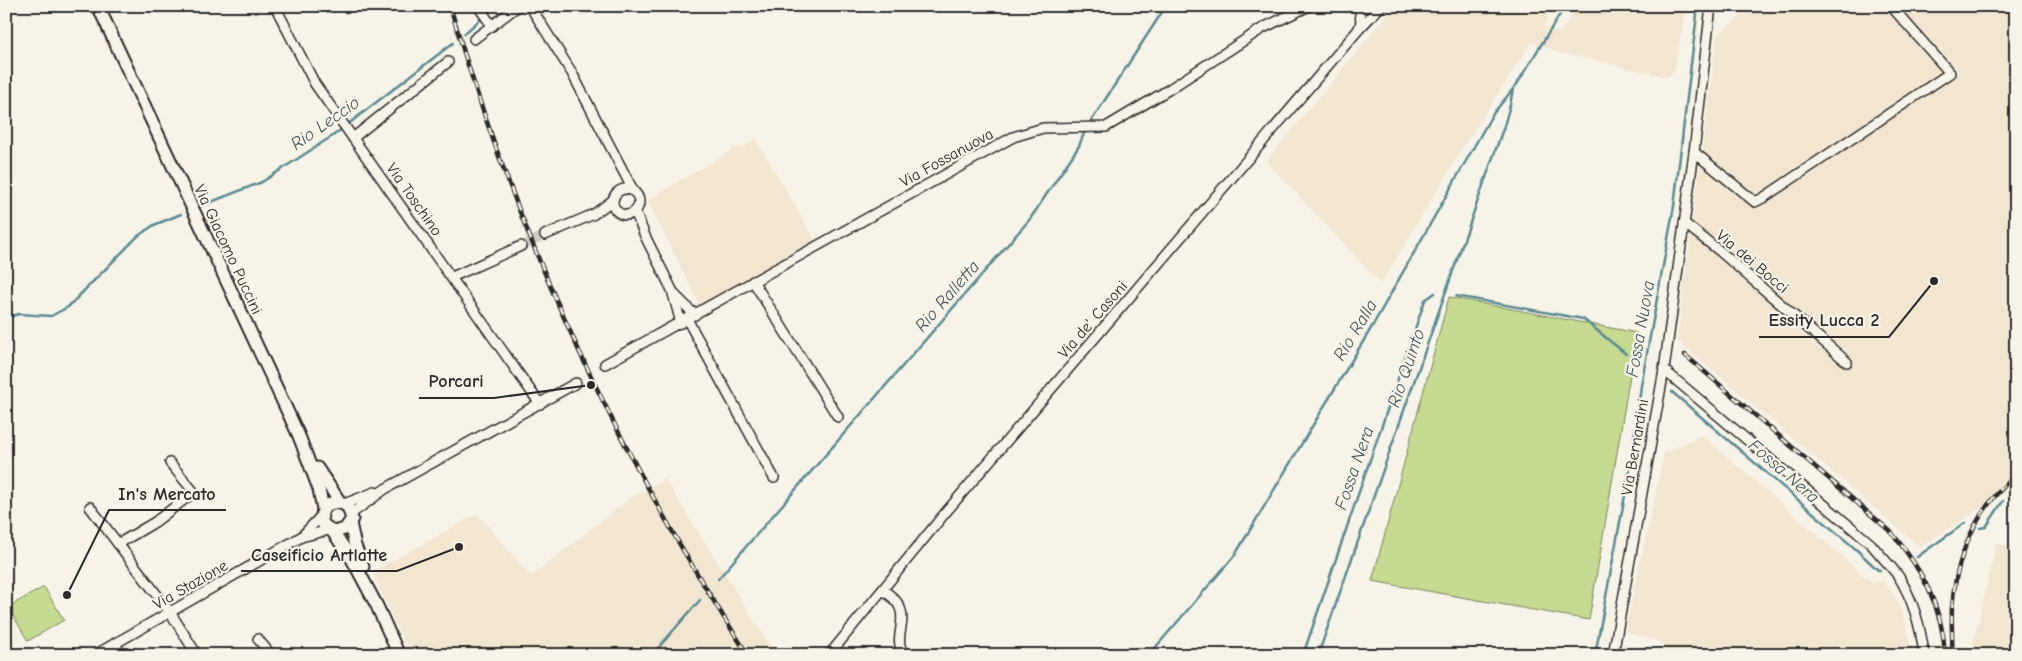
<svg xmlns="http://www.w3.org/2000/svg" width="2022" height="661" viewBox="0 0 2022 661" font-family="'Comic Neue',sans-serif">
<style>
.built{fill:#f3e6d1}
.green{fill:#c4db91;stroke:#78835e}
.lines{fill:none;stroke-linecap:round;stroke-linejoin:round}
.stream{stroke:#5a8a92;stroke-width:2.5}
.street-tunnel{stroke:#cecbc2;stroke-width:9;stroke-dasharray:9 4.5;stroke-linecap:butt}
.street-casing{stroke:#2b2b2b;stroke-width:12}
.secondary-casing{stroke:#2b2b2b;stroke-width:15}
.street{stroke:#f7f3e8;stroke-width:9}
.secondary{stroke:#f7f3e8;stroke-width:11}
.rail-casing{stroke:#2b2b2b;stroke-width:4.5}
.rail{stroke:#f7f3e8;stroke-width:2.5;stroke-dasharray:8;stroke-linecap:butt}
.labels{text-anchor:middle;stroke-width:4.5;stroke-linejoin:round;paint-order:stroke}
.street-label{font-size:16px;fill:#2b2b2b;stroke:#f7f3e8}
.water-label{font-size:18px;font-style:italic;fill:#435b5e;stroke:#f7f3e8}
.leader{fill:none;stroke:#2b2b2b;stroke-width:2}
.callout-dot{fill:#2b2b2b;stroke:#f7f3e8;stroke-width:2}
.callout-label{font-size:18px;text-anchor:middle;font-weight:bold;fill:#2b2b2b;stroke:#f7f3e8;stroke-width:4.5;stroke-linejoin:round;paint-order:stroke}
</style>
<rect width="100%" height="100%" fill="#f7f3e8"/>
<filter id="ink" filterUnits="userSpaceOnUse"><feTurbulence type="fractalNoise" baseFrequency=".02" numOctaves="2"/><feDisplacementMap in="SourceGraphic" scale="10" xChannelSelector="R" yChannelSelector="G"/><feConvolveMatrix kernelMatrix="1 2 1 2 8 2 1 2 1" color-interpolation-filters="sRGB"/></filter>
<g filter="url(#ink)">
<!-- built -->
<g class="built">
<path d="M1397 6H1533L1549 15 1544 27 1560 33 1577 6H1686L1675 71 1667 77 1560 53 1532 42 1467 141 1381 284 1266 161 1387 15Z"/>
<path d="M1754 6H2016V485L1920 547 1677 340 1717 35Z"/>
<path d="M756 139 815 240 700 305 647 200 739 146 743 148Z"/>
<path d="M1702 435 1873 583 1882 581 1895 596 1906 622 1912 655H1662L1664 644 1625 631 1664 453Z"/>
<path d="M665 479 776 655H410L372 572 477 514 531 576 629 499Z"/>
<path d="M1996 543 2016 549V655H1971Z"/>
</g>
<!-- green -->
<g class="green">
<path d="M1449 297 1637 333 1589 620 1372 581Z"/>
<path d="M44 587 64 620 28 641 8 607Z"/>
</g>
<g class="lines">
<!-- stream -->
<g class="stream">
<path d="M464 34 495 6"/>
<path d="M1088 126 1166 6"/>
<path d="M201 206 262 182 334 135 453 43"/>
<path d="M1456 296 1583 319 1626 354"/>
<path d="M6 318 19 314 51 316 68 307 138 236 154 225 181 214"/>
<path d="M1672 392 1859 552 1878 570H1880"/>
<path d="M1980 528 1986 527 2003 501"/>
<path d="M1917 557 1965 523"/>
<path d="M718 579 1030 219 1079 146 1085 131"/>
<path d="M652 655 700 600"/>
<path d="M1149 655 1235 555 1373 325 1492 115 1517 84 1565 6"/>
<path d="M1303 655 1425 300 1435 293"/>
<path d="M1318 655 1504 126 1510 105 1513 89"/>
<path d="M1595 655 1630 469 1641 386 1674 206 1698 6"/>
</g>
<!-- street-tunnel -->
<path class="street-tunnel" d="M521 246 545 235"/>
<defs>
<g id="street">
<path d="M275 6 315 84 540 404"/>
<path d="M478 6 492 26"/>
<path d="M530 6 572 73 634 192"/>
<path d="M1359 6 1361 22 1359 28"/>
<path d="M474 39 518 6"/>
<path d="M353 138 448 62"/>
<path d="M1694 152 1755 202 1763 198 1950 73 1891 6"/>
<circle cx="626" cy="202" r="13"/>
<path d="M635 211 645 236 674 294 695 315"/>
<path d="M1684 223 1721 252 1847 362"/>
<path d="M545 235 594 214 613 200"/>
<path d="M452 277 521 246"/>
<path d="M753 281 838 417"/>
<path d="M673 294 681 323"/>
<path d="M687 319 774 478"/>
<path d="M605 364 1013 137 1043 128 1106 127 1168 90 1263 28 1309 6"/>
<path d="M1664 370 1871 544C1880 555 1891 566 1899 577 1913 600 1921 628 1924 655"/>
<path d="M344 504 375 492"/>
<path d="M90 507 170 612 197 655"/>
<path d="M351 514 385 489 576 383"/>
<path d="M301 537 321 516"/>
<path d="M118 544 155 522 194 492 170 463"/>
<path d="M883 590C890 595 897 600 900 608 907 623 892 641 905 655"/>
<path d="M258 639 271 655"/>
<path d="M115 643 121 655"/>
<path d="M95 655 301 537 329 530"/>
<path d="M829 655 946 512 1359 29 1381 6"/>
<path d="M1613 655 1664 370 1694 152 1711 6"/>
</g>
<g id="secondary">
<path d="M98 6 299 436 319 489 323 509"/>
<path d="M317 468 340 502"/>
<path d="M350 523 355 546 363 567"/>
<path d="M333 532 345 529 352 519 348 507C334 496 317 507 323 524L333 532 352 559 377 606 399 655"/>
</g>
</defs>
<!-- street casing -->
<use href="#street" class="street-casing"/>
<!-- secondary casing -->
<use href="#secondary" class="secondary-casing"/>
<!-- street -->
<use href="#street" class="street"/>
<!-- secondary -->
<use href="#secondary" class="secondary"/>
<defs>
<g id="rail">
<path d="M450 6C517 236 617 455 748 655"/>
<path d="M1685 355 1891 532C1921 568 1943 607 1945 655"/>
<path d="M1952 655C1953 639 1951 623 1952 608 1956 556 1976 509 2016 475"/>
</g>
</defs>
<!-- rail casing -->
<use href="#rail" class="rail-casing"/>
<!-- rail -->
<use href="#rail" class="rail"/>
</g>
</g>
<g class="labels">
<!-- street labels -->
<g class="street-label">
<text transform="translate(946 157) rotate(-29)" y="6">Via Fossanuova</text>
<text transform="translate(415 199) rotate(55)" y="6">Via Toschino</text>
<text transform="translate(229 249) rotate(65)" y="6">Via Giacomo Puccini</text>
<text transform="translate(1753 261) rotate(40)" y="6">Via dei Bocci</text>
<text transform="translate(1092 319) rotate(-49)" y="6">Via de' Casoni</text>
<text transform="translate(1634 447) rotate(-80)" y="6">Via Bernardini</text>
<text transform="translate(190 584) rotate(-30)" y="6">Via Stazione</text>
</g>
<!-- water labels -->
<g class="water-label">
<text transform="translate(325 123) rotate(-35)" y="6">Rio Leccio</text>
<text transform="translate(947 296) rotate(-49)" y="6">Rio Ralletta</text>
<text transform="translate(1640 329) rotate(-80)" y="6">Fossa Nuova</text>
<text transform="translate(1355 330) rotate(-59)" y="6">Rio Ralla</text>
<text transform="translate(1406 368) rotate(-71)" y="6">Rio Quinto</text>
<text transform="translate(1354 468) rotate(-71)" y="6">Fossa Nera</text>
<text transform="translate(1784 471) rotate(41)" y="6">Fossa Nera</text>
</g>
</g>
<!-- callouts -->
<path class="leader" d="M1934 281L1889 337H1759M591 385L494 398H419M67 595L109 510H226M459 547L397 571H241"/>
<g class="callout-dot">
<circle cx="1934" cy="281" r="5"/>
<circle cx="591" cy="385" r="5"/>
<circle cx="67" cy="595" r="5"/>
<circle cx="459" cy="547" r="5"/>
</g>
<g class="callout-label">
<text x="1824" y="326">Essity Lucca 2</text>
<text x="456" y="387">Porcari</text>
<text x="167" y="500">In's Mercato</text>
<text x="319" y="561">Caseificio Artlatte</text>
</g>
<!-- margin -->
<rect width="2022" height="661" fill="none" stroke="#f7f3e8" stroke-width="25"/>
<rect x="12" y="12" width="1997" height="636" fill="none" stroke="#2b2b2b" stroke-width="2" filter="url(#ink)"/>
</svg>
